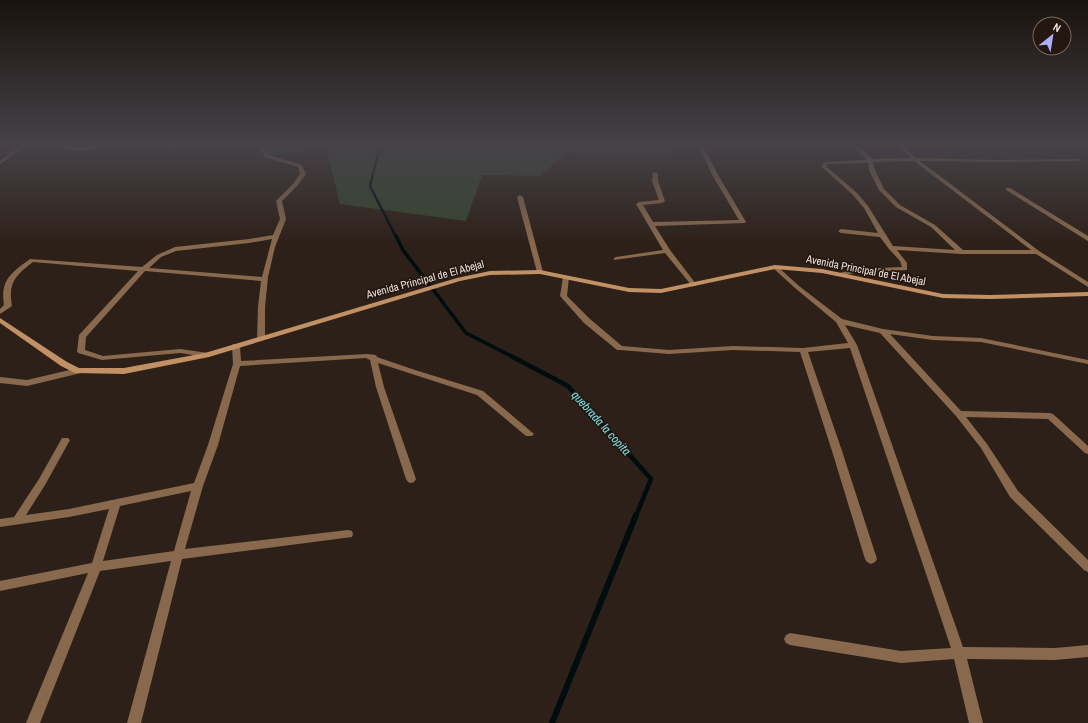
<svg xmlns="http://www.w3.org/2000/svg" width="1088" height="723" viewBox="0 0 1088 723" font-family="'Archivo Narrow',sans-serif">
<style>
.green{fill:#34452e}
.lines{fill:none;stroke-linecap:round;stroke-linejoin:round}
.stream-far3{stroke:#000c0e;stroke-width:2.5}
.stream-far2{stroke:#000c0e;stroke-width:3.5}
.stream-far1{stroke:#000c0e;stroke-width:4.5}
.stream{stroke:#000c0e;stroke-width:6}
.minor{fill:#88694e;fill-rule:evenodd}
.secondary{fill:#c19165;fill-rule:evenodd}
.labels{text-anchor:middle;stroke-width:3.5;stroke-linejoin:round;paint-order:stroke}
.street-label{font-size:11px;fill:#ede4de;stroke:#24170f}
.water-label{font-size:12px;font-style:italic;fill:#7ee0e8;stroke:#24170f}
</style>
<rect width="100%" height="100%" fill="#2d2018"/>
<!-- green -->
<path class="green" d="M270 144H677L672 155 566 152 541 176 482 175 466 221 340 204 326 147 267 156 260 146Z"/>
<g class="lines">
<!-- stream-far3 -->
<path class="stream-far3" d="M384 144 380 146 370 186 396 237"/>
<!-- stream-far2 -->
<path class="stream-far2" d="M396 236 403 250 466 333 513 357"/>
<!-- stream-far1 -->
<path class="stream-far1" d="M511 356 568 386 651 479 636 516"/>
<!-- stream -->
<path class="stream" d="M552 723 636 515"/>
<!-- minor -->
<g class="minor">
<path d="M23 144H28L0 164V161Z"/>
<path d="M59 144H64L77 148 106 144C94 151 70 154 59 144Z"/>
<path d="M145 144H157L181 148 179 149 147 145Z"/>
<path d="M258 144H262L269 155 302 165 306 174 297 186 282 201 286 219 275 247 268 277 265 307V338L264 340H261L257 338 258 307 261 281 145 271 86 337 85 350 103 356 180 349 209 353 210 355 209 357H206L180 353 102 360 78 353 77 351 79 335 138 271 33 262C15 276 8 282 12 306L0 314V309L4 305C0 280 11 273 30 259L142 267 157 255 175 247 249 239 273 235 280 219 276 201 293 184 300 174 298 167 265 157ZM272 239 262 277 149 268 161 257 176 251 249 243Z"/>
<path d="M698 144H702L717 173 746 222 745 223 655 226 670 250 696 284V286H692L665 253 614 260V258L616 257 663 250 636 204 639 202 659 200 652 181 653 172 658 173V181L665 201 662 203 643 205 653 222 739 220 711 173Z"/>
<path d="M850 144C858 144 867 153 872 159L911 158 896 144H900L916 158 998 160 1080 159V160L1078 161 998 162 920 161 1039 251 1088 282V287L1036 254H961L897 250 907 263V270L863 272 836 276V274L855 269 902 267 900 261 889 249 880 237 841 233 838 231 841 229 878 233 864 208 853 195 822 167 823 163 825 162 867 160ZM914 161 1031 250H963L935 225 900 205 884 189 875 170 873 162ZM868 163 869 170 879 190 896 207 931 227 955 250 893 246 868 206 857 193 827 167V164Z"/>
<path d="M1006 188H1010L1088 236V241L1006 190Z"/>
<path d="M520 195 523 197 543 272 542 273 540 274 537 272 517 197Z"/>
<path d="M775 265 777 266 799 286 842 319 883 329 933 336 981 338 1088 360V364L981 342 933 340 890 334 961 411 1050 413 1053 414 1088 446V454L1085 453 1048 419 966 417 987 444 1018 491 1088 560V572L1084 570 1010 497 981 448 956 416 880 333 845 325 857 345 963 647 1055 648 1088 645V657L1055 660 967 659 983 723H969L954 659 901 663 790 645 786 643 784 639 786 635 790 633 901 651 951 648 850 348 808 352 842 451 877 559 875 562 871 564 867 562 865 559 832 451 800 352 733 350 669 354 620 350H617L584 323 560 296 563 277 564 276H568L569 277 567 296 590 319 622 346 669 350 733 346 803 348 848 343 836 322 795 288 773 268V266Z"/>
<path d="M233 344H236L240 346 241 361 367 354 376 355 377 357 415 370 483 391 534 434 532 436H526L477 395 378 363 384 387 416 479 414 482 411 483 408 482 406 479 376 387 370 360 366 358 240 366 218 445 203 486 185 549 348 530 352 531 353 534 352 537 182 559 141 723H127L171 561 100 571 40 723H26L88 573 0 591V581L92 563 109 509 69 517 0 527V519L14 517 39 479 62 438H68L70 440 45 485 26 515 69 509 194 483 208 445 233 364 232 346ZM191 491 174 551 103 561 120 506Z"/>
<path d="M78 368 82 371 81 373 27 386 0 383V377L27 380Z"/>
</g>
<!-- secondary -->
<path class="secondary" d="M775 265 822 269 943 294 990 295 1088 292V296L990 299 943 298 822 273 775 269 661 293 629 292 540 274 490 275 460 281 209 357 124 374 75 373 61 366 0 323V318L67 362 79 368H124L205 353 457 278 490 271 540 270 629 288 661 289Z"/>
</g>
<!-- sky -->
<linearGradient id="sky" x2="0" y2="1"><stop stop-color="#19120d"/><stop offset="0.59" stop-color="#464248"/><stop offset="1" stop-color="#464248" stop-opacity="0"/></linearGradient>
<rect width="1088" height="245" fill="url(#sky)"/>
<g class="labels">
<!-- street labels -->
<g class="street-label">
<text transform="translate(866 270) rotate(11)" y="4">Avenida Principal de El Abejal</text>
<text transform="translate(425 279) rotate(-15)" y="4">Avenida Principal de El Abejal</text>
</g>
<!-- water labels -->
<g class="water-label">
<text transform="translate(601 423) rotate(48)" y="4">quebrada la copita</text>
</g>
</g>
<!-- north arrow -->
<g transform="translate(1052 36) rotate(30)"><circle r="19" fill="#24170f" stroke="#746962"/>
<path d="M0-3L7 15L0 10L-7 15Z" fill="#abaffb"/>
<text y="-6" font-size="11" font-weight="bold" text-anchor="middle" fill="#ede4de">N</text>
</g>
</svg>
